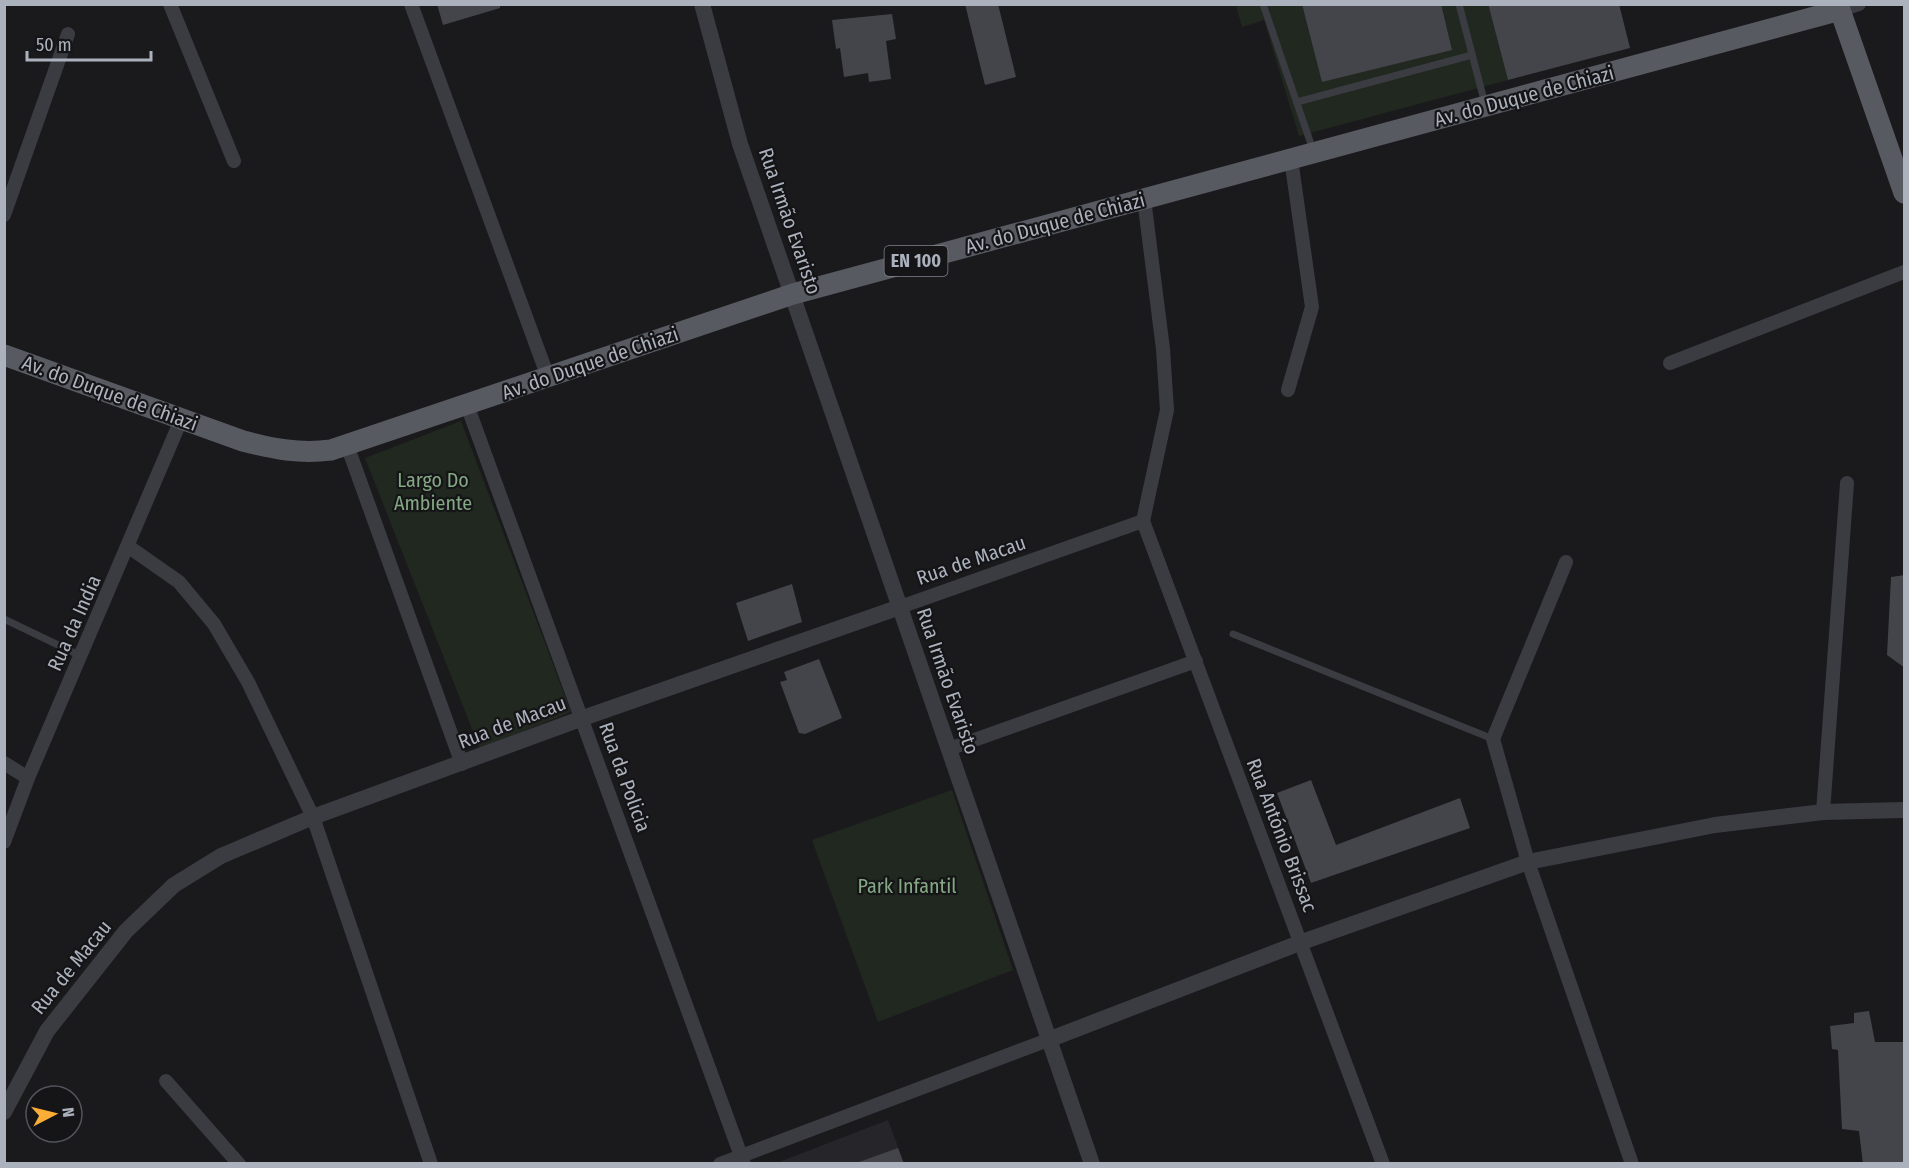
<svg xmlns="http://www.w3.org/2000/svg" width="1909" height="1168" viewBox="0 0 1909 1168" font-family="'Fira Sans Condensed',sans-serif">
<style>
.built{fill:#26262a}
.green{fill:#202820}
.building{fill:#44454a}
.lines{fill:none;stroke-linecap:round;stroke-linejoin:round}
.service{stroke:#3b3c42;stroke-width:7}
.minor{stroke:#3b3c42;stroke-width:14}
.tertiary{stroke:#3b3c42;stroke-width:16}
.primary{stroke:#575a61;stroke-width:21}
.labels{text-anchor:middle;stroke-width:4.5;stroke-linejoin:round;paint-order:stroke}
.shield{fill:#151518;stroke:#7f838c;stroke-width:1.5}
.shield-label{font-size:18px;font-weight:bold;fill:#acb2bd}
.street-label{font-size:20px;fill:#acb2bd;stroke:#151518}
.park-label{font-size:20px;fill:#83a883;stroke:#151518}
</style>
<rect width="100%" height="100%" fill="#1a1a1d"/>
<!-- built -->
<path class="built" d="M888 1120 904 1163 774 1164Z"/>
<!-- green -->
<g class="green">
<path d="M1236 5H1488L1508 80 1299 136 1264 20 1242 27Z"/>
<path d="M461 421 571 712 480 749 365 458Z"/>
<path d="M952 790 1013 970 878 1022 812 840Z"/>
</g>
<!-- building -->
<g class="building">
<path d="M437 4H500V8L443 25Z"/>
<path d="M965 4H998L1016 77 985 85Z"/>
<path d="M1302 4H1441L1452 50 1322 82Z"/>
<path d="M1488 4H1619L1630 48 1508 80Z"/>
<path d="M892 14 896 39 886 41 891 79 869 82 868 73 844 77 840 48 836 49 832 20Z"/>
<path d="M1905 575V668L1887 655 1891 577Z"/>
<path d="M792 584 802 622 748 641 736 603Z"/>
<path d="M819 659 842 718 805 734 799 733 780 682 787 680 784 672Z"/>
<path d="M1311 780 1336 845 1460 798 1470 828 1311 883 1277 793Z"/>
<path d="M1869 1011 1875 1042H1905V1164H1863L1859 1131 1842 1129 1838 1050 1832 1049 1830 1026 1854 1023V1013Z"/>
<path d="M898 1148 904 1164H859V1162Z"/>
</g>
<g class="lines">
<!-- service -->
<g class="service">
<path d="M1263 4 1313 150"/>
<path d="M1459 4 1485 104"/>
<path d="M1297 102 1472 55"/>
<path d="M4 619 81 656"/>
<path d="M1233 634 1493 739"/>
</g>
<!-- minor -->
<g class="minor">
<path d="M170 4 234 161"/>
<path d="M411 4 548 377"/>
<path d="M1840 10 1859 4"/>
<path d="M4 215 68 34"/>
<path d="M1670 363 1904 272"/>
<path d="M1288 390 1312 307 1291 159"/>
<path d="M467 405 744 1164"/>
<path d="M347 445 462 764"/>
<path d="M1143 521 1383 1164"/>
<path d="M1143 521 1167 410 1163 349 1144 199"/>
<path d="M129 547 179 582 214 624 248 682 313 817 431 1164"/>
<path d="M1566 562 1493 739 1528 862 1632 1164"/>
<path d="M900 607 1143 521"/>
<path d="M949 749 1196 661"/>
<path d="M4 763 28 778"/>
<path d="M1823 812 1847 483"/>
<path d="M4 842 28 778 181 420"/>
<path d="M166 1081 239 1164"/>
<path d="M720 1164 1048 1040"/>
</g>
<!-- tertiary -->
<g class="tertiary">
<path d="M702 4 740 144 1092 1164"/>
<path d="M1048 1040 1302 942 1528 862 1715 825 1823 812 1904 810"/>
<path d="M4 1112 47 1031 126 931 174 885 221 856 313 817 583 718 900 607"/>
</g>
<!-- primary -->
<path class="primary" d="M4 355 243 441C274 449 299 454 331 450L793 294 1840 10 1904 193"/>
</g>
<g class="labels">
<!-- shield labels -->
<rect class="shield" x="884.5" y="246" width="63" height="30" rx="4.5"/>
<g class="shield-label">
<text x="916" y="267">EN 100</text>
</g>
<!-- street labels -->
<g class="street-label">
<text transform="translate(1524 96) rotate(-15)" y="7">Av. do Duque de Chiazi</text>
<text transform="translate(790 221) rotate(71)" y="7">Rua Irmão Evaristo</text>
<text transform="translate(1055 223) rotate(-15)" y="7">Av. do Duque de Chiazi</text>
<text transform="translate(590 363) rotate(-19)" y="7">Av. do Duque de Chiazi</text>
<text transform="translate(110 393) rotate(20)" y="7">Av. do Duque de Chiazi</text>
<text transform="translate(971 560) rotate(-19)" y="7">Rua de Macau</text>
<text transform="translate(74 623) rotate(-66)" y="7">Rua da India</text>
<text transform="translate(948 681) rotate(71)" y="7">Rua Irmão Evaristo</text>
<text transform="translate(512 722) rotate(-21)" y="7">Rua de Macau</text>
<text transform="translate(625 777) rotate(70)" y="7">Rua da Policia</text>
<text transform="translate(1282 835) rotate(69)" y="7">Rua António Brissac</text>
<text transform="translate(71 967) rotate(-51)" y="7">Rua de Macau</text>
</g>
<!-- park labels -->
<g class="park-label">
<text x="433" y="487">Largo Do<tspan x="433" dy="23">Ambiente</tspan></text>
<text x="907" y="893">Park Infantil</text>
</g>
</g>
<!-- border -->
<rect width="1909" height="1168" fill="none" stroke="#acb2bd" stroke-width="12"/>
<!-- north arrow -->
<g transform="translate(54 1114) rotate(83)"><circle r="28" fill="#151518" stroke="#51545a" stroke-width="1.5"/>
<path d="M0-4.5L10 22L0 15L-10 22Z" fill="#fbad34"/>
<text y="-9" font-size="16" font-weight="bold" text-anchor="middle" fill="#acb2bd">N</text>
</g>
<!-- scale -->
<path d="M27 51v9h124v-9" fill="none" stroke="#acb2bd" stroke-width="3"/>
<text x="36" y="51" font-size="18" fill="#acb2bd" stroke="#151518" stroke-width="4.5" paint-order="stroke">50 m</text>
</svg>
